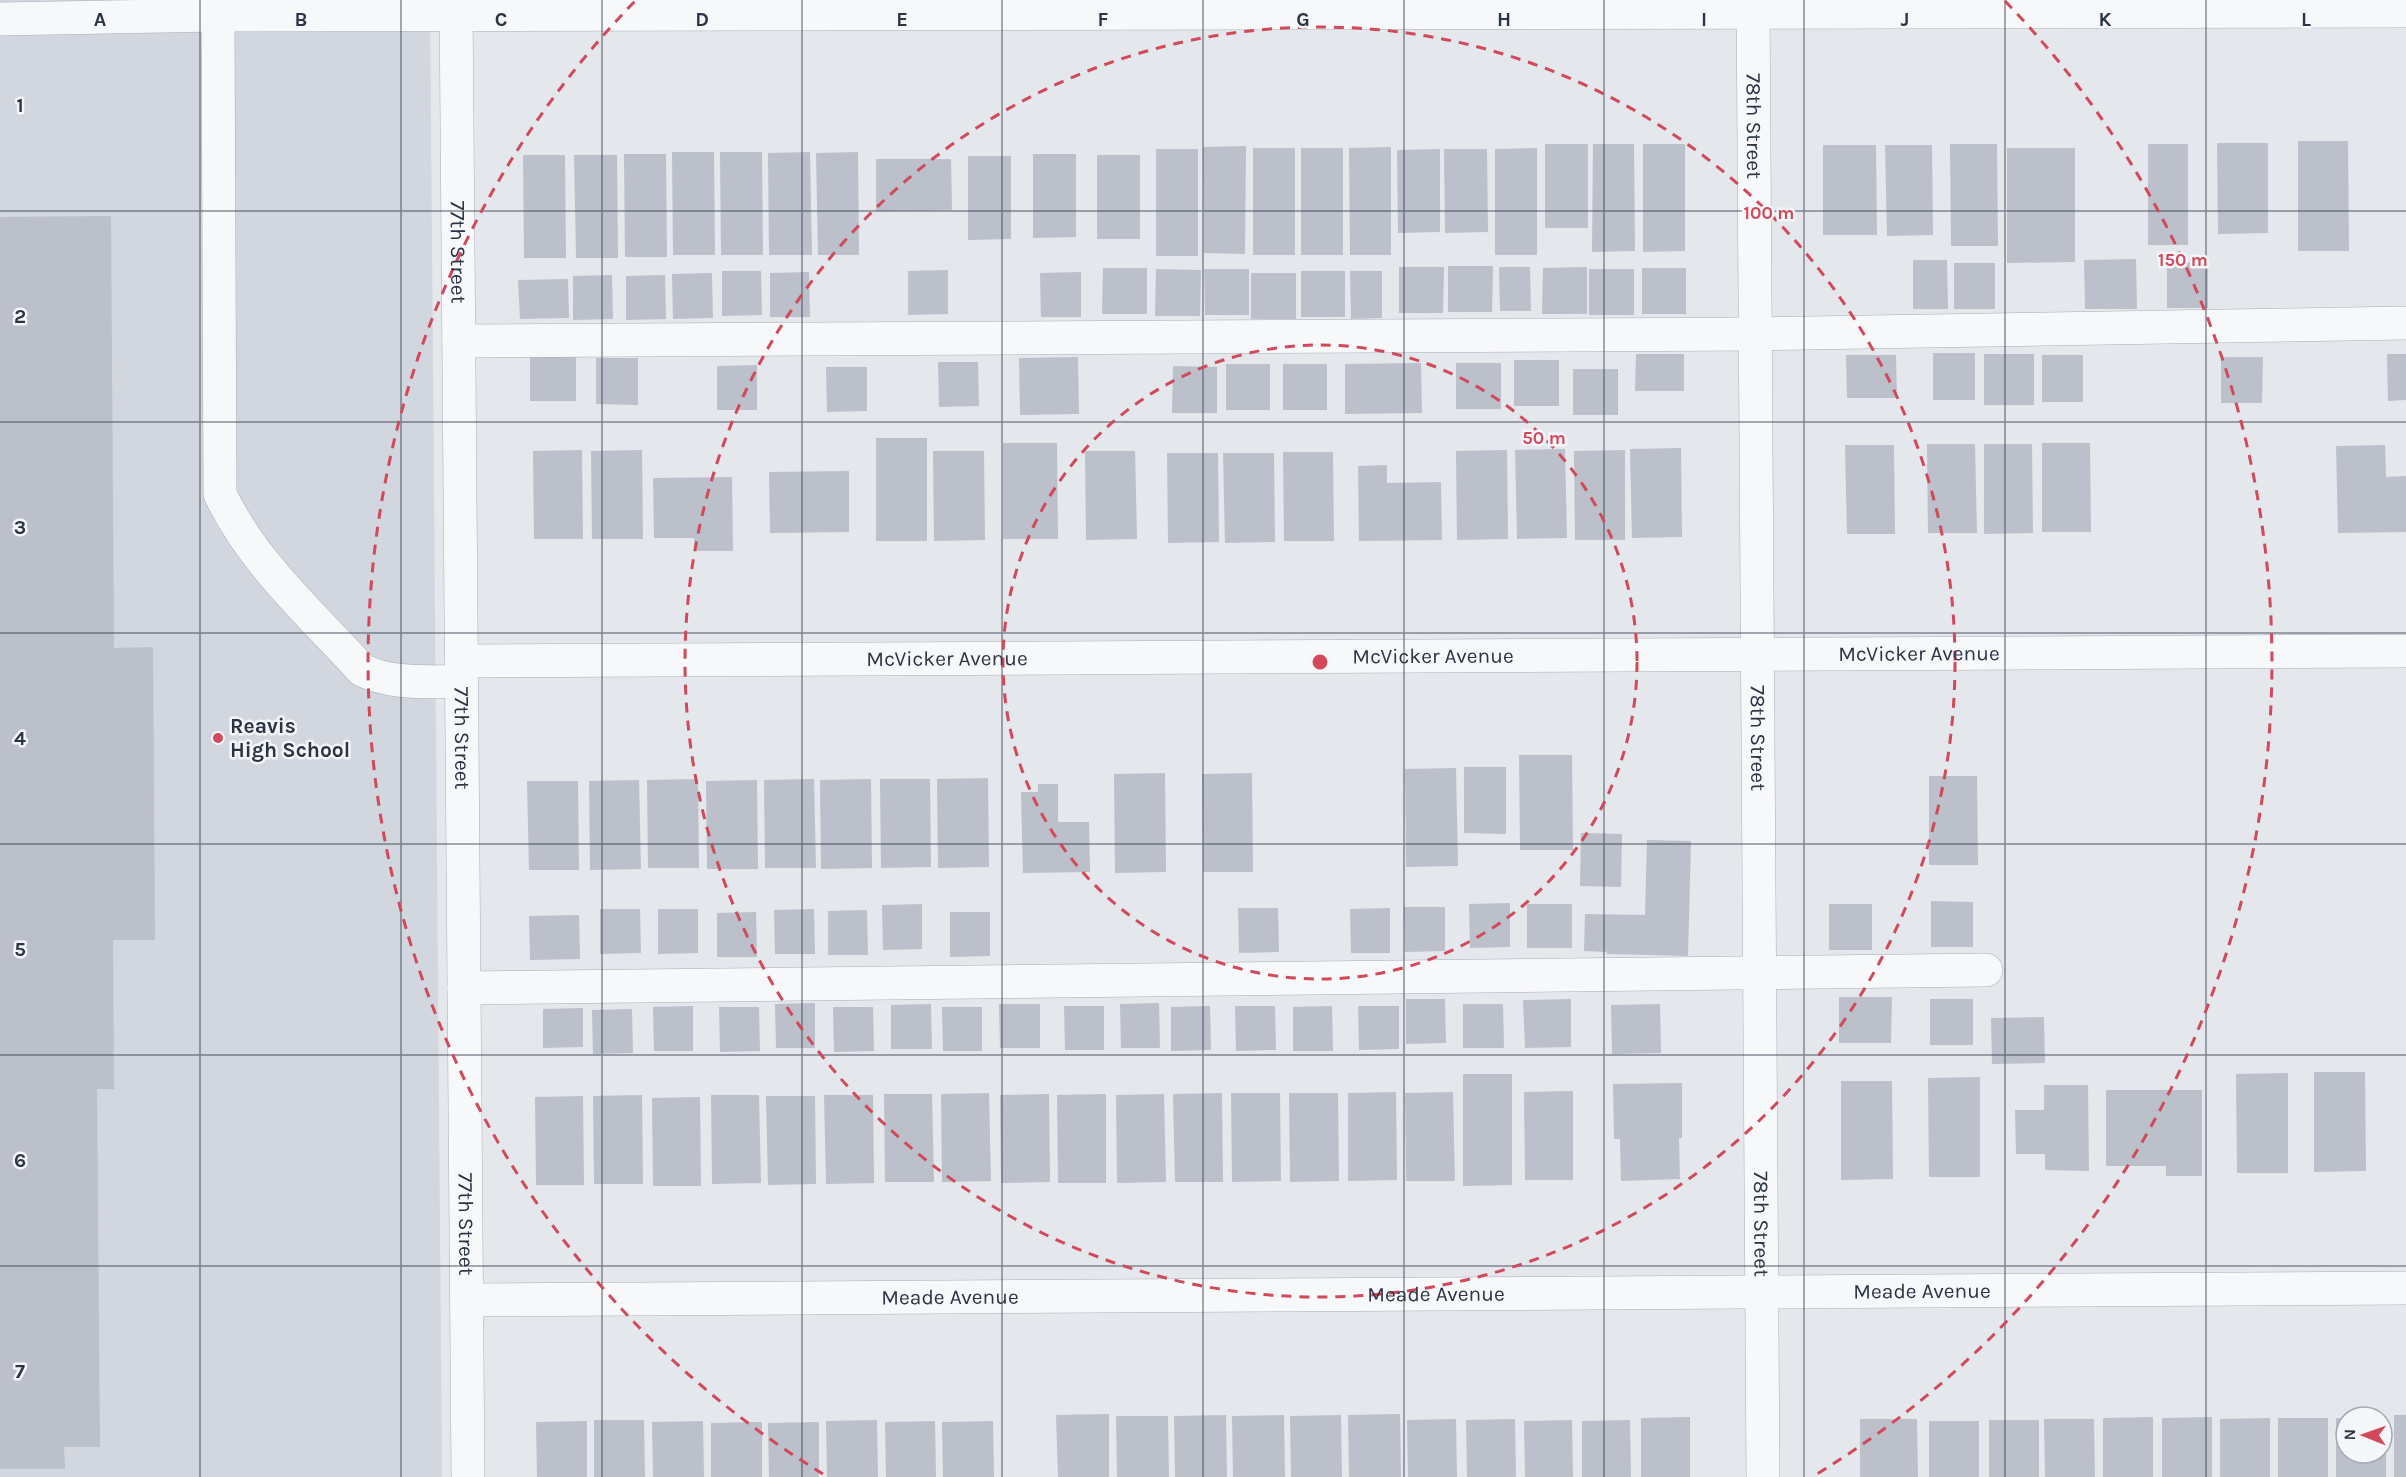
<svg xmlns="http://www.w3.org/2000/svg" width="2406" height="1477" viewBox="0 0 2406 1477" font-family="Karla,sans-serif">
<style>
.built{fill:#d2d6de}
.building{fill:#bbc0ca}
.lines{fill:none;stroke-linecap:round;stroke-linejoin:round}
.minor-casing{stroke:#a9aeb7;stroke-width:34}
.minor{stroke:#f7f8fa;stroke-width:33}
.grid{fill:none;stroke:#2b3445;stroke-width:1.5;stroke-opacity:0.55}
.ring{fill:none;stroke:#d1495b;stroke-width:3;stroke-dasharray:10 8}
.poi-dot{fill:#d1495b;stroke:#f4f6f9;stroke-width:2}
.labels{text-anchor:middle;stroke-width:5;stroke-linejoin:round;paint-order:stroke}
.street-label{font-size:21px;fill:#2b3445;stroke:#f4f6f9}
.poi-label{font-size:21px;font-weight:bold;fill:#2b3445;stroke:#f4f6f9;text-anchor:start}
.grid-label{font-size:20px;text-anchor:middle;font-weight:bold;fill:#2b3445;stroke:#f4f6f9;stroke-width:5;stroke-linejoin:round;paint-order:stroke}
.centre{fill:#d1495b;stroke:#f4f6f9;stroke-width:3}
.ring-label{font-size:18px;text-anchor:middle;font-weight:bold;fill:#d1495b;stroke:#f4f6f9;stroke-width:5;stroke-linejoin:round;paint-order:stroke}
</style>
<rect width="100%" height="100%" fill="#e4e7ec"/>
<!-- built -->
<path class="built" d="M0 0H430L442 1477H0Z"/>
<!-- building -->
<g class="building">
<path d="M2298 141H2348L2349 251H2298Z"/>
<path d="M2217 143H2268V233L2218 234Z"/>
<rect x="1545" y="144" width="43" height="84"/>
<path d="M1593 144H1634L1635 251 1592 252Z"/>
<path d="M1643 144H1685V251L1643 252Z"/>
<path d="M1950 144H1997L1998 246H1951Z"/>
<rect x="2148" y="144" width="40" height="101"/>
<path d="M1823 145H1876L1877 235H1823Z"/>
<path d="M1885 145H1932L1933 235 1887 236Z"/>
<path d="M1246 146 1245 254 1204 253 1203 147Z"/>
<path d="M1391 147V255H1350L1349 148Z"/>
<rect x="1253" y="148" width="42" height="107"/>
<rect x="1301" y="148" width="42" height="107"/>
<path d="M1537 148V255H1495V149Z"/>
<path d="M2007 148H2075V262L2007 263Z"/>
<rect x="1156" y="149" width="42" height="107"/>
<path d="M1440 149V232L1398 233 1397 150Z"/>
<path d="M1444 149H1487L1488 232 1445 233Z"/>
<path d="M672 152H714L715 255H673Z"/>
<path d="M720 152H762L763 255H721Z"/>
<path d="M810 152 812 255H769L768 153Z"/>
<path d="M858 152 859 255H818L816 153Z"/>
<path d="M624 154H666L667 257H625Z"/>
<path d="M1033 154H1076V237L1033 238Z"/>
<path d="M523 155H565L566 258H524Z"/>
<path d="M574 155H617L618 258H576Z"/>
<rect x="1097" y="155" width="43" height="84"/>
<path d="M968 156H1011V239L968 240Z"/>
<path d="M876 159H951L952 210 876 211Z"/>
<path d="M111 216 114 648 153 647 155 940H113L114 1089H97L100 1447H64L65 1469H0V217Z"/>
<path d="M2136 259 2137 309H2085L2084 260Z"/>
<path d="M1913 260H1947L1948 309H1913Z"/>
<rect x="2167" y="262" width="41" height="46"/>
<rect x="1954" y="263" width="41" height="46"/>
<path d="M1448 266H1493L1492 312H1448Z"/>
<path d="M1399 267H1444L1443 313H1399Z"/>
<path d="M1499 267H1530L1531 311H1500Z"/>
<path d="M1587 267V314H1542L1543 268Z"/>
<path d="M1103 268H1147V314H1102Z"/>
<rect x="1642" y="268" width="44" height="46"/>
<path d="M1156 269 1201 270 1200 316H1155Z"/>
<path d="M1204 269H1249V315H1205Z"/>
<rect x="1589" y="269" width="45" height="46"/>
<path d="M948 270V314L908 315V271Z"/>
<path d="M722 271H761L762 315 722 316Z"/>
<rect x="1301" y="271" width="44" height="46"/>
<path d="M1350 271H1382V318L1351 319Z"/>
<path d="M809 272 810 317H770V273Z"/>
<path d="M1081 272V317H1041L1040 273Z"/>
<path d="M712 273 713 318 673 319 672 274Z"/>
<rect x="1251" y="273" width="45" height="46"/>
<path d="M612 275 613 319 573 320V276Z"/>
<path d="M665 275 666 319 626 320V276Z"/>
<path d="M568 279 569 318 520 319 518 280Z"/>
<rect x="1933" y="353" width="42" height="47"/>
<path d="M1636 354H1684V391H1635Z"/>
<rect x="1984" y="354" width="50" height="51"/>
<path d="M2387 354H2406V400L2388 401Z"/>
<path d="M1846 355H1896L1897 398H1847Z"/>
<rect x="2042" y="355" width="41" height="47"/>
<path d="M576 356V401H530V357Z"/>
<path d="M1078 357 1079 414 1020 415 1019 358Z"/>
<path d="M2221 357H2263L2262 403H2221Z"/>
<path d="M596 358H638V405L596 404Z"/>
<rect x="1514" y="360" width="45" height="46"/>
<path d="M938 362H978L979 406 939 407Z"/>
<path d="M1421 363 1422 413 1345 414V364Z"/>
<rect x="1456" y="363" width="45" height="46"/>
<rect x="1226" y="364" width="44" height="46"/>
<rect x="1283" y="364" width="44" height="46"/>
<path d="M757 365V410H717V366Z"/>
<path d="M1173 366 1217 367V413H1172Z"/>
<path d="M826 367H867V411L827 412Z"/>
<rect x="1573" y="369" width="45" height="46"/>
<rect x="876" y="438" width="51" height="103"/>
<path d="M1003 443H1057L1058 539H1003Z"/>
<path d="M2042 443H2090L2091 532H2042Z"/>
<path d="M1927 444H1975L1977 533H1928Z"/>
<path d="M1984 444H2032L2033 533 1984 534Z"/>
<path d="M1845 445H1894L1895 534H1847Z"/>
<path d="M2385 445 2386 477 2406 476V532L2338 533 2336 446Z"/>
<path d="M1681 448 1682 537 1632 538 1630 449Z"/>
<path d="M1565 449 1567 538 1517 539 1515 450Z"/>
<path d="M582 450 583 539H534L533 451Z"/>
<path d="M642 450 643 539H592L591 451Z"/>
<path d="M1507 450 1508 539 1457 540 1456 451Z"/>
<path d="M1625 450V540H1575L1574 451Z"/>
<path d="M933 451H984L985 540 934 541Z"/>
<path d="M1085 451H1135L1137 539 1086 540Z"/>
<path d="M1283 452H1333L1334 541H1284Z"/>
<path d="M1167 453H1218L1219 542 1168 543Z"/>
<path d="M1223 453H1274L1275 542 1225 543Z"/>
<path d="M1387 465V483L1441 482 1442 540 1359 541 1358 466Z"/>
<path d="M849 471V532L770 533 769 472Z"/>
<path d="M732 477 733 551H695L694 538H654L653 478Z"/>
<path d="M1519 755H1572L1573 850H1520Z"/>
<path d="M1464 767H1506V834L1464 833Z"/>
<path d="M1456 768 1458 866 1406 867 1405 769Z"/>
<path d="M1165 773 1166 872 1115 873 1114 774Z"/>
<path d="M1252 773 1253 872H1203L1202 774Z"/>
<path d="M1929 776H1977L1978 865H1929Z"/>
<path d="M988 778 989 867 938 868 937 779Z"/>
<path d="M698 779 699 868H648L647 780Z"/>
<path d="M814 779 816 868H765L764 780Z"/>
<path d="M871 779 872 868 821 869 820 780Z"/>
<path d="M880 779H930L931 867 881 868Z"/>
<path d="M639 780 641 869 590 870 589 781Z"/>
<path d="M757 780 758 869H707L706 781Z"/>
<path d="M527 781H578L579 870H529Z"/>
<path d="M1038 784H1058V822H1089L1090 872 1023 873 1021 792H1038Z"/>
<path d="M1581 833 1622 834 1621 887 1580 886Z"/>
<path d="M1647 840 1691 841 1688 956 1607 954V952L1584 951 1585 914 1645 915Z"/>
<path d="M1931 901 1973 902V947H1931Z"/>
<path d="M1510 903V947L1470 948 1469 904Z"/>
<path d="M922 904V949L883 950 882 905Z"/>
<rect x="1527" y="904" width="45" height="44"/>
<rect x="1829" y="904" width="43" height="46"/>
<path d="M1404 907H1445V951L1405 952Z"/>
<path d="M1238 908H1278L1279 952 1239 953Z"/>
<path d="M1390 908V953H1351L1350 909Z"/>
<path d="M600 909H640L641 953 600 954Z"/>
<path d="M658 909H698V953L658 954Z"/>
<path d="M814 909 815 954H775L774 910Z"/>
<path d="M867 910 868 955H828V911Z"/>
<path d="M756 912 757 957H717V913Z"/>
<path d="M950 912H990V956L950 957Z"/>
<path d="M579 915 580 959 530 960 529 916Z"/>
<path d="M1839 997H1892L1891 1043H1839Z"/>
<path d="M1406 999H1445L1446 1043 1406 1044Z"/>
<path d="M1571 999V1047L1525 1048 1523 1000Z"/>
<rect x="1930" y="999" width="43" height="46"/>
<path d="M815 1003V1048H776L775 1004Z"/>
<path d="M1159 1003 1160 1048H1121L1120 1004Z"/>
<path d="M931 1004 932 1049H891V1005Z"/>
<path d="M999 1004H1040V1048H1000Z"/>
<path d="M1463 1004H1503L1504 1048H1463Z"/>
<path d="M1660 1004 1661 1053 1612 1054 1611 1005Z"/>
<path d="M693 1006V1051H654L653 1007Z"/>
<path d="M1064 1006H1104V1050H1065Z"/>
<path d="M1210 1006 1211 1050 1171 1051V1007Z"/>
<path d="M1235 1006H1275L1276 1050 1236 1051Z"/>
<path d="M1332 1006 1333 1051H1293V1007Z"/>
<path d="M1358 1006H1399V1049L1359 1050Z"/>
<path d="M719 1007H759L760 1051 720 1052Z"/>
<path d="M833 1007H873L874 1051 834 1052Z"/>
<path d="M942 1007H982V1051H943Z"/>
<path d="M583 1008V1047L543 1048V1009Z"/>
<path d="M632 1009 633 1053 593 1054 592 1010Z"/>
<path d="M2044 1017 2045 1063 1992 1064 1991 1018Z"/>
<path d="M2314 1072H2365L2366 1171 2314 1172Z"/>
<path d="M2288 1073V1173H2237L2236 1074Z"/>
<path d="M1463 1074H1512V1185L1463 1186Z"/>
<path d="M1980 1077V1177H1929L1928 1078Z"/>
<path d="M1841 1081H1892L1893 1179 1841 1180Z"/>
<path d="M1682 1083V1138H1679L1680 1179 1621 1181 1620 1139H1614L1613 1084Z"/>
<path d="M2044 1085H2088L2089 1171 2045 1170V1154H2016L2015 1110H2044Z"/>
<path d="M2106 1090H2202V1176H2166V1166H2106Z"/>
<path d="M1573 1091V1180H1525L1524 1092Z"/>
<path d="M1396 1092 1397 1180 1348 1181V1093Z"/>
<path d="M1453 1092 1455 1181H1406L1405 1093Z"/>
<path d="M989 1093 991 1181 942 1182 941 1094Z"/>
<path d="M1222 1093 1223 1182H1175L1173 1094Z"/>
<path d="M1231 1093H1280L1281 1181 1232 1182Z"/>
<path d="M1289 1093H1338L1339 1181 1290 1182Z"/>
<path d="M884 1094H932L934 1182H885Z"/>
<path d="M1049 1094 1050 1182 1001 1183 1000 1095Z"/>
<path d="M1106 1094V1183H1058L1057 1095Z"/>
<path d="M1164 1094 1166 1182 1117 1183 1116 1095Z"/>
<path d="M642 1095 643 1184H594L593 1096Z"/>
<path d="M711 1095H759L761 1183 712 1184Z"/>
<path d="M824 1095H873L874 1183 826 1184Z"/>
<path d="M583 1096 584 1185H536L535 1097Z"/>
<path d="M766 1096H815L816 1184 768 1185Z"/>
<path d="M700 1097 701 1186H653L652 1098Z"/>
<path d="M1109 1414V1477H1058L1056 1415Z"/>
<path d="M1400 1414 1401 1477H1349L1348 1415Z"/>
<path d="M1226 1415 1227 1477H1175L1174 1416Z"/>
<path d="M1284 1415 1285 1477H1233L1232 1416Z"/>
<path d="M1341 1415 1342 1477H1291L1290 1416Z"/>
<rect x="2394" y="1415" width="12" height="62"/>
<path d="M1116 1416H1168L1169 1477H1117Z"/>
<path d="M1690 1417V1477H1641V1418Z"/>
<path d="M2153 1417V1477H2103V1418Z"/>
<path d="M2212 1417V1477H2162V1418Z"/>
<path d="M2270 1418V1477H2220V1419Z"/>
<rect x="2278" y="1418" width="50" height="59"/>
<path d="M2336 1418H2346V1453H2382V1418H2386V1477H2336Z"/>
<path d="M1456 1419 1457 1477H1408L1407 1420Z"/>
<path d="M1515 1419 1516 1477H1467L1466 1420Z"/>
<path d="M1860 1419H1917L1918 1477H1860Z"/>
<path d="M2044 1419H2094L2095 1477H2045Z"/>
<path d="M594 1420H644L645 1477H594Z"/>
<path d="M877 1420 878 1477H827L826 1421Z"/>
<path d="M1572 1420 1573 1477H1525L1524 1421Z"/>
<path d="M1630 1420 1631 1477H1582V1421Z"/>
<rect x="1989" y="1420" width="50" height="57"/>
<path d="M587 1421V1477H537L536 1422Z"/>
<path d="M703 1421 704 1477H653L652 1422Z"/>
<path d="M935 1421 936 1477H886L885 1422Z"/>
<path d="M993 1421 994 1477H943L942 1422Z"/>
<rect x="1929" y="1421" width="50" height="56"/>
<path d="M762 1422V1477H711V1423Z"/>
<path d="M819 1422V1477H769L768 1423Z"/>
</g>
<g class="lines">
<defs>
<g id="minor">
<path id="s1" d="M456 0 468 1477"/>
<path id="s2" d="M1753 0 1763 1477"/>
<path d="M218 15 220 494C252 562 312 615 362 670 393 685 428 681 461 682"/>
<path d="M0 19 218 15 2406 11"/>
<path d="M459 341 1755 334 2406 323"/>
<path id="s3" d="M461 661 2406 651"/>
<path d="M464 988 1986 970"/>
<path id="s4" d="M467 1300 2406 1288"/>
</g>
</defs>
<!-- minor casing -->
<use href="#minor" class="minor-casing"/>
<!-- minor -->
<use href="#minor" class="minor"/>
</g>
<!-- grid -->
<path class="grid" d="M200 0V1477M401 0V1477M602 0V1477M802 0V1477M1002 0V1477M1203 0V1477M1404 0V1477M1604 0V1477M1804 0V1477M2005 0V1477M2206 0V1477M0 211H2406M0 422H2406M0 633H2406M0 844H2406M0 1055H2406M0 1266H2406"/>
<!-- distance rings -->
<g class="ring">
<circle cx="1320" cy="662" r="317"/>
<circle cx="1320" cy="662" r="635"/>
<path d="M823 1474A952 952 0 0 1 635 1M2005 1A952 952 0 0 1 1817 1474"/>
</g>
<!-- markers -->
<circle class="poi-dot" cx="218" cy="738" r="6"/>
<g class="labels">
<!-- street labels -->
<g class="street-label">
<text dy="7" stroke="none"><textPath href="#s2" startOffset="126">78th Street</textPath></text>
<text dy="7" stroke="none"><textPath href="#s1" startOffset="252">77th Street</textPath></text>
<text dy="7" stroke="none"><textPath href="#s3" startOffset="1458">McVicker Avenue</textPath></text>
<text dy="7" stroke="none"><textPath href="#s3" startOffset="972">McVicker Avenue</textPath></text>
<text dy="7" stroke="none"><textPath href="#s3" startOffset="486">McVicker Avenue</textPath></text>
<text dy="7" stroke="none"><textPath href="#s1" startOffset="738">77th Street</textPath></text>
<text dy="7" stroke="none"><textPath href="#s2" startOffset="738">78th Street</textPath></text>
<text dy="7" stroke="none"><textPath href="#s1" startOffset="1224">77th Street</textPath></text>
<text dy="7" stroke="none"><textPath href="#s2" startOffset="1224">78th Street</textPath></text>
<text dy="7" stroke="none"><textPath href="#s4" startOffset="1455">Meade Avenue</textPath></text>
<text dy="7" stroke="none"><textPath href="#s4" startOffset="969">Meade Avenue</textPath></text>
<text dy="7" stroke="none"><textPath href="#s4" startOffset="483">Meade Avenue</textPath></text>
</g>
<!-- poi labels -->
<g class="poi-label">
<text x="230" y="733">Reavis<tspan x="230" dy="24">High School</tspan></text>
</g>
</g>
<g class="grid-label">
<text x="100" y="26">A</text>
<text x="301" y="26">B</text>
<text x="501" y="26">C</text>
<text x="702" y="26">D</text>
<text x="902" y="26">E</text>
<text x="1103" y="26">F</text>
<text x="1303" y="26">G</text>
<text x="1504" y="26">H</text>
<text x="1704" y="26">I</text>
<text x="1905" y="26">J</text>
<text x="2105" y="26">K</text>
<text x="2306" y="26">L</text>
<text x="20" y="112">1</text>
<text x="20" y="323">2</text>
<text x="20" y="534">3</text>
<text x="20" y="745">4</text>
<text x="20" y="956">5</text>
<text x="20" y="1167">6</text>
<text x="20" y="1378">7</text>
</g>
<circle cx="1320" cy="662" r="9" class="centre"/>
<g class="ring-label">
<text x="1769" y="219">100 m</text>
<text x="2183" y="266">150 m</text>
<text x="1544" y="444">50 m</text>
</g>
<!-- north arrow -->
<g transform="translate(2364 1435) rotate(271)"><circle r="28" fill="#f4f6f9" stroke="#a4a8b1" stroke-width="1.5"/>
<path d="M0-4.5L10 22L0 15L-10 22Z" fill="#d1495b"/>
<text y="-9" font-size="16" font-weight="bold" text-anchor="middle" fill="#2b3445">N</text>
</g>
</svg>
